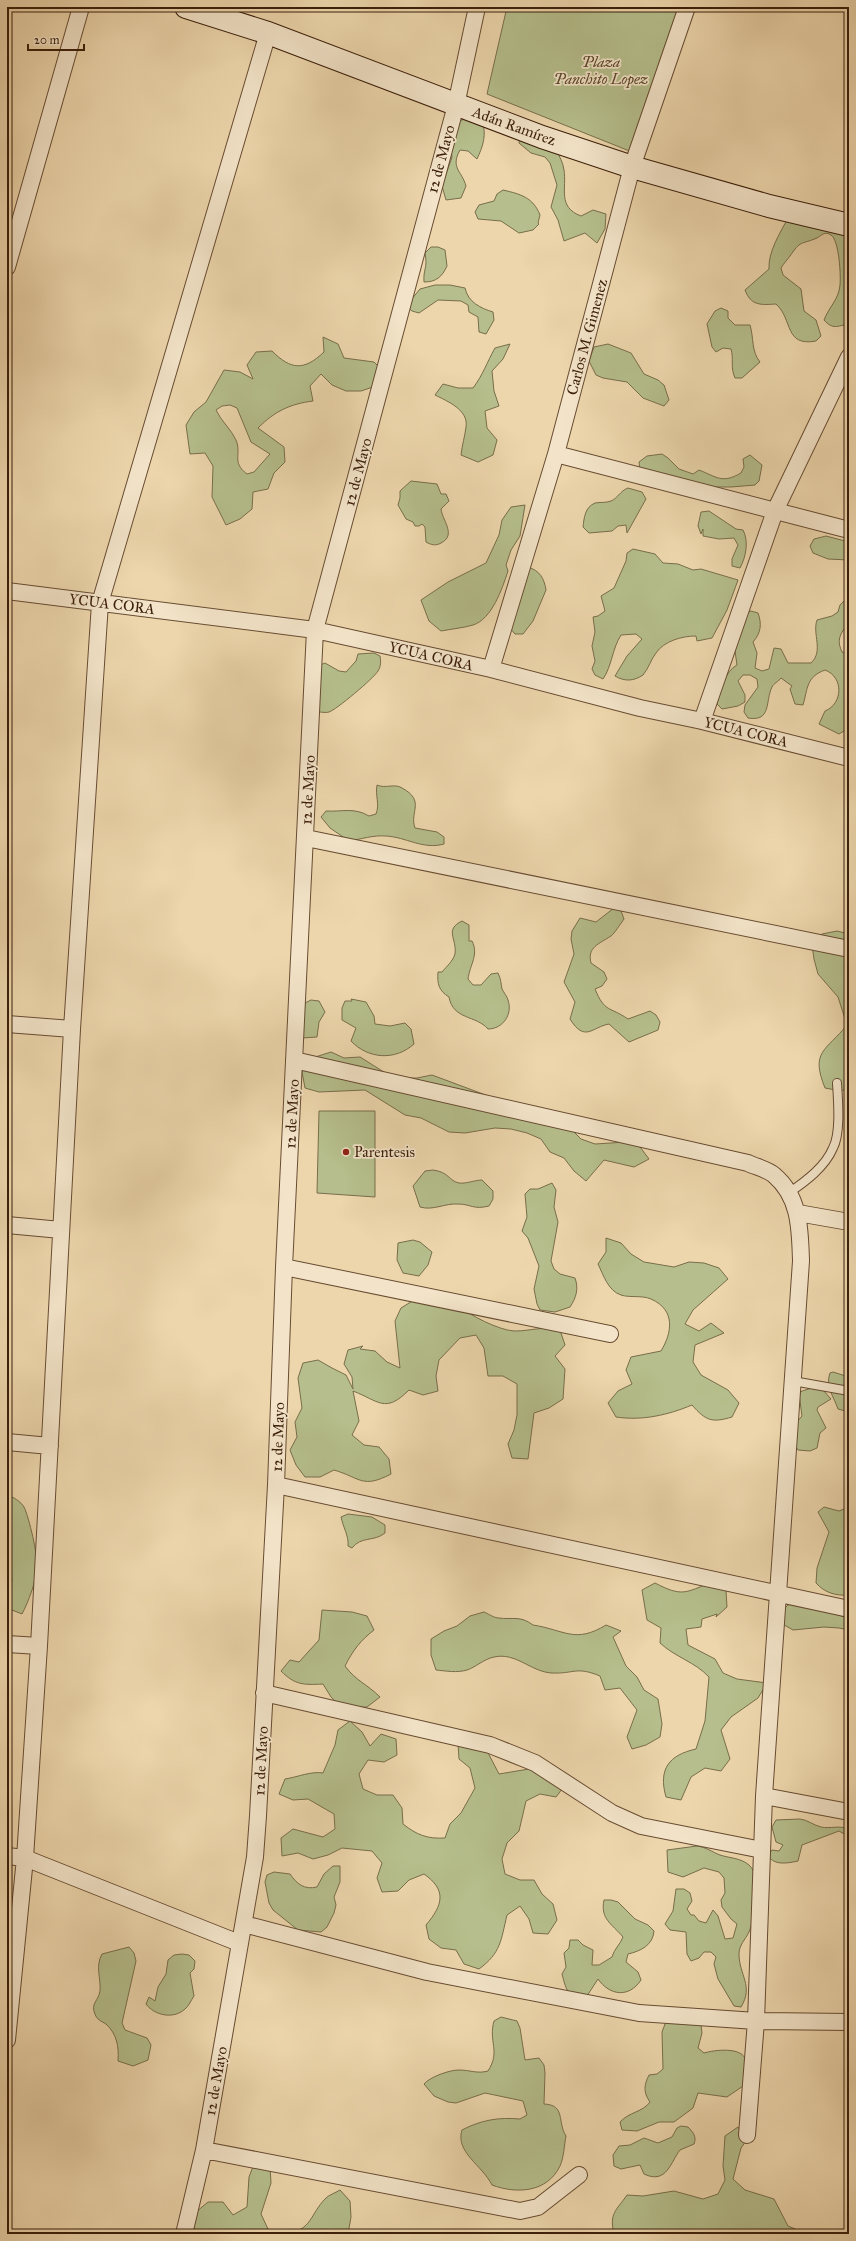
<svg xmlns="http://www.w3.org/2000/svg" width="856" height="2241" font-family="'IM FELL Great Primer',serif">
<rect width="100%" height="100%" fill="#edd6ac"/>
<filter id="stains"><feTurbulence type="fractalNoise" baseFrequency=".005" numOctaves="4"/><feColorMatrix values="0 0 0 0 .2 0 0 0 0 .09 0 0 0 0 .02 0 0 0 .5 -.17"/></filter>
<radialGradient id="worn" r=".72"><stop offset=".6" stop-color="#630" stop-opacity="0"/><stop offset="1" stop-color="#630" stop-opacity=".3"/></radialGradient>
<path fill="#b5be8c" stroke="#786e4b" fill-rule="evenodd" d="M507,7H687L642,156L487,94Z
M467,118L482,120C487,135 483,146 477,159L468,151L460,150C450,168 462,171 466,186L461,198L446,200L442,186L452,157L451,150L452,124Z
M520,135L556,149C559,156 563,162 564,170C567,188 557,207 581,216L593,210L606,214L605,229L597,243L585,233L564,241L558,220L551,207L557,185L550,163L545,157L531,153L519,143Z
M503,190C520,194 533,197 540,215L538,223L539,224L533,230L519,233L501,221L478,219L475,212L479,205L494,201L497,194Z
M788,218L849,228V324C837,326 833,330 824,320C829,307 839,299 840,285C841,275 839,240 831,235C825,231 822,235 817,238C800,245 801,240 790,256C787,260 784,263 781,268L783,275L801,289L804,311L816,320L821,336L816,341C784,347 793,319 776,304C761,305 751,306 745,290L769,269C768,252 780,233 788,218Z
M431,247H438L445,250L447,266C442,277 436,282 424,282C423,269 428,268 425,253Z
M435,285H450L465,288C468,302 480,308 493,312L494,320L486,334L479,332L478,317L469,312L468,305L461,301L438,300L419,313L412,311L406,306L420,289Z
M721,308L728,311V318L735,325H750C754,338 751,351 760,362L742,378H735C730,367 734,359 731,349L723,348L716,352L712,347L707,324L715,311Z
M323,337L338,344L344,358L374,362L385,373L376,386L361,391H346L332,385L321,374L310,386L313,401C290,404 275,411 258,428L284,447L285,462L274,473L268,489L253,492L252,509L240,519L226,525L212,497L213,466L205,453L190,454L186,425L194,412L206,402L224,370L240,372L253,379L247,365L256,352L272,351C291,370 304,371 324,352ZM230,405L237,408L251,442L270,454L254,472L247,474C231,462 242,454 236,440C231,429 221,421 216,410L222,406Z
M510,344L503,359L492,371L494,391L499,406L485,411L487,428L497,440L493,455L478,462L461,455C462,445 465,436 466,427C469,410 447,401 435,395L443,384L458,388H473C483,375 487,362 495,348Z
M608,344L631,353L644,374L658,380L664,385L669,400L664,406L643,398L627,382L603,378L596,375L589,361L594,347Z
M662,454L668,458L679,469L693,474L699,470C717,477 722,484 741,473L744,467L743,459L750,455L762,465L759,481L755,485L731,487H709L640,470L639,462L647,456Z
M411,481L437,484L441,494H446L449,501L441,509C442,520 457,535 441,543C436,546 431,545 426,542L425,527L422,524L419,526H415L413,522L406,519L398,505L400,498V491Z
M628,488L642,492L646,499L627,533L626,525L618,526L612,531L589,533L583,527C584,518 585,507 595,503C600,502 606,503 611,501C618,498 620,491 628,488Z
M525,505L520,536L511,550L506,565L508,571C502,589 492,619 473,625C463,628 451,629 441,631L429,621L421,600L448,582L486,563L499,535L502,520L511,507Z
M709,511L736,529L743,530C749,541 746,557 740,568L732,566V559L738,545L734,538L719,539L703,536V529L701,534L698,526L701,512Z
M826,536L849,542V560L828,559L813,553L810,546L814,539Z
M633,549L655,554L663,563L678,564L693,570L701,569L738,580L727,610L712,638L697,641L696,636C682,636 664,641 656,653C651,659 649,668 643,675C634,681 625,682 615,676L627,656L642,639L636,634L621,635C612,649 612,666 603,679L595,675L592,669L595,661L592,646L595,632L593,617L598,616L605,611L601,596L614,588L626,561L627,553Z
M528,567C540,571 544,578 546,590L533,621L523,634H515L510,628Z
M845,600H849V628L844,629C838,638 838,643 842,652L849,654V728L839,734L819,724L825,711C843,704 844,677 825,670C806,677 808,688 803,705L795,704L790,689L792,686L781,678C779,681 773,684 772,687C765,701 772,722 748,718L744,712L745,705L758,687L757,679L750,675H743L738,681L745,695V702L738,706L722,709L717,704C720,691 725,671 737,665L735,651L744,614L751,611L758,613C762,624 761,633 753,642L757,653L755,668L762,671L769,669L774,648L781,649L788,663H811C824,651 812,634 817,620L832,616L838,612L840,605Z
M374,653L380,656C381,662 381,666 378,671C374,678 336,710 329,712C326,713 322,712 319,712L315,705L318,666L325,663L339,671L346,672L356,661L358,654Z
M377,785C385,789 395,783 402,788C426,801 409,812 415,828L437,832L444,837V844C423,850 406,837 386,836C373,835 362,839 349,841L330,828L321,817L326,811C342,812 354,807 369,816L376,814C380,804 375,796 377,785Z
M614,908L621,911L624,919C621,923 614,934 611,936C599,944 587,947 591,963L604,972L607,979L602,986L595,989C605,1013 609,1006 628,1019L650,1011L656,1015L660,1022L658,1030L629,1042L609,1024C592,1027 585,1043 570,1019L575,1002L564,982L574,954L571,939L572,931L580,918L596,922Z
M462,921L469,925V941H472C479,955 470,964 468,979L473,985H481L491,974L498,973C501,979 501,984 502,989C504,993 507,996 508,1000C513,1014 503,1029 488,1029C476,1015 453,1020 449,997C439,991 437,984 438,972H442C447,966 453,961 455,954C457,938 444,930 462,921Z
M837,931L849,934V1088L841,1091L825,1088C810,1051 826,1051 847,1025L838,997L818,974L814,959L812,945L822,934Z
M351,999L366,1002L374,1016L375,1024L390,1026L405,1023L411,1029L414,1044C395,1061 368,1059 351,1041L356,1028L342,1020V1008L345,1001H352Z
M311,1000L319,1001L325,1012L319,1022L317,1037L302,1038L305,1003Z
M331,1052L344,1058L360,1057L387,1074L401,1078H417L432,1075L483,1094L570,1128L581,1139L595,1144L626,1142L640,1147L649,1159L634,1167L604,1160L586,1181L574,1171L564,1158L550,1152L541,1139L527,1133L511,1129L495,1128L465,1133L449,1132L421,1118L405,1115L365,1090L319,1092L305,1088L302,1072L309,1059Z
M319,1111H375V1197L317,1193Z
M433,1170C449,1172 449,1181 459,1183C466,1184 475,1180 482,1180L493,1191V1199L489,1206C473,1210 471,1204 458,1204C445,1203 433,1211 420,1207L413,1186L425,1171Z
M552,1183L556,1190L554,1207L558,1222L551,1261L554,1269L560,1274L575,1278C579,1289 576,1298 570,1307L555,1312L540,1310L537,1304L534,1289L539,1266L528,1238L522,1231L527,1217L525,1194L530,1189H538Z
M606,1238L621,1243L631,1254L644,1262L674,1267L689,1262L704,1263L719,1268L728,1279L693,1310L685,1324L699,1331L711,1323L724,1333L695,1345L693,1362L701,1375L728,1390L739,1403L732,1417C712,1423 706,1421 692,1405C668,1415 642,1421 616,1417L608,1403L618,1391L632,1384L626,1370L631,1357L661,1351C672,1333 676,1310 651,1299C642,1295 630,1298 621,1295C608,1291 603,1274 598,1264L606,1252Z
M413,1240L420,1242L432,1252L428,1265L419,1276L403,1273L397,1260L398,1243Z
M414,1300C429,1306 441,1308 458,1306C470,1315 498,1330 514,1331C532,1331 540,1326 560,1330L565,1345L555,1356L565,1369L563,1399L549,1408L534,1413L528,1459L512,1458L508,1444L514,1430L517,1415V1384L503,1376H488L484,1348L476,1335L460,1338L439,1360L436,1376L438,1391L423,1395L409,1390C385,1414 379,1401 353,1391L359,1421L352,1435L364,1445L379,1447L389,1459L391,1474C362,1489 361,1478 334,1470L320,1477H305L296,1465L290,1450L297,1437L295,1422L302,1408L298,1378L303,1363L318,1360L332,1368L346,1375L353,1389L352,1377L344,1364L348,1350L363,1346L360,1349L375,1351L387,1362L400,1368L395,1321L401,1308Z
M833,1372L849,1377V1412L838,1409C834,1397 825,1386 830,1373Z
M812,1388L823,1390L831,1399L818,1407L817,1410L826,1428L820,1433L817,1448L810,1451L798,1450L796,1447L797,1422L802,1416L799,1394L802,1391Z
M7,1496C13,1496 21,1502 24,1507C29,1517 38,1556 37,1567C37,1579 28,1603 22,1614L7,1608L12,1579L7,1567Z
M824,1507L839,1511L849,1507V1595C836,1596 825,1593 816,1583L817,1568L829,1532L818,1512Z
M348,1514L372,1517L385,1525V1533C374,1542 361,1536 352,1548L348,1546C349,1536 343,1527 341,1517Z
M712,1582L726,1591L727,1607L716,1617L717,1614L702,1619L701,1627L686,1629L688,1645L715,1659L723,1673L737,1679L767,1683L758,1698L731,1717L721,1730L730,1759L721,1771L705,1768L691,1777L681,1800L666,1797C658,1769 669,1755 696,1749L705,1721L709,1677C695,1662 675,1657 660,1643L661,1628L647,1620L642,1590L655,1583C682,1597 685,1593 712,1582Z
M795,1598L849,1619V1630L839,1628L824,1627L793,1630L779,1622L784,1609Z
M322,1610L352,1612L367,1616L374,1630C361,1640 353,1650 345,1666C356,1681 367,1684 380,1697L367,1707L342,1708L331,1697L323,1684C303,1685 295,1685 281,1671L290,1660L299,1662L319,1640Z
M484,1612C489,1614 494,1618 499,1618C512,1620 520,1615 533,1625C565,1630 575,1644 606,1625L621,1631L613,1637L626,1666L637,1677L644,1690L658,1699L662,1724L660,1737L646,1745L632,1749L627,1737L637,1710L620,1688L605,1690L600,1676C576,1666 574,1674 552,1673C531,1672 516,1652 494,1657C484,1659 476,1667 467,1670C457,1673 446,1671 436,1670L431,1655V1639L444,1631L457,1626L470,1616Z
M350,1721L362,1732L370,1746L381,1734L396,1739L397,1755L384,1762L368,1760L359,1774L363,1789L377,1795H393L402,1808L403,1824C417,1835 427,1839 445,1838L450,1824L461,1813L475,1788L470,1768L459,1759L458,1744L485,1747L499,1774L529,1769L565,1785L556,1797L540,1794L526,1801L519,1831L507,1843L502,1859L505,1874L520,1880H534L542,1894L553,1904L557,1920L548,1934L533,1933L529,1919L520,1906L507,1915C501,1940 501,1953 479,1969L464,1964L456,1950L441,1948L429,1939L426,1925C443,1905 447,1890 424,1874L409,1880L398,1891L382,1892L377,1878L382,1863L372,1851L342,1848L328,1855L313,1859L298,1853L282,1856L281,1838L293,1829L323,1837L335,1829L334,1814L308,1799L293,1800L279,1794L285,1779C298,1777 311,1771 323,1773L335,1745L338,1730Z
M800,1819C808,1820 813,1825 821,1827C830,1829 839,1825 849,1829V1841L846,1835L839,1831L802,1845L798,1861C788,1863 775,1866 768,1856L772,1850L779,1851L783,1845L776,1842L772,1827L776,1820Z
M697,1846C706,1847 712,1852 720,1855C729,1858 741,1858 749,1865C763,1877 755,1917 749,1932C745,1940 739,1945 739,1954C739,1975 754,1986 741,2007L734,2006L718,1979L714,1964L716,1957L711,1952H704L699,1958L691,1961L687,1954L686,1932L670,1930L665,1924L673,1911L676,1889H684L690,1893L692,1901L687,1909L691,1915H694L699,1921L706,1923L713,1910L718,1916L725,1939L733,1938L737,1924L731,1919L722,1907L721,1900L725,1893L724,1878L719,1872L704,1868L683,1877L668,1872L667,1850Z
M333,1866H340V1882L334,1897L336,1905L334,1913L327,1927L321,1932L298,1930L273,1910L269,1903L265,1882L267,1875L274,1872L290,1874C297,1884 304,1890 317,1887L324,1874Z
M604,1900H611L618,1902L635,1919L648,1925L654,1931C653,1945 641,1951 628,1954L626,1962L638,1972L641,1980C629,1998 610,1996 598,1979L585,1999C567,1994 567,1993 562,1974L566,1967L564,1953L569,1948L570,1940H578L583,1945L593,1950L592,1965H599L612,1957C614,1949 620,1945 623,1937C612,1924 600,1919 604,1900Z
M129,1947L134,1953L136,1961L122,2023L125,2030L147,2038L151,2045L148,2060L133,2066L118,2061C119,2047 117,2034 106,2024C101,2021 97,2020 95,2014C90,2004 99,2000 100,1991C101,1977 95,1967 102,1954Z
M182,1954L189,1955L195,1961L194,1969L190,1973L194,1996C191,2000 189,2006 185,2009C173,2020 154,2015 146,2004L149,1997L155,2001L158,1987L166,1974L168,1960L174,1955Z
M501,2017L517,2021L520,2028L525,2060L539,2058L544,2065L545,2073L544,2104C566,2105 557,2122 566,2136C564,2146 564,2157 560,2166C547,2193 516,2194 492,2185C482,2165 455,2152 462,2130C481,2120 499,2117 520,2119L527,2115L523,2101L485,2093L456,2103L448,2102L434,2096L424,2084C430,2077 449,2070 459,2070C470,2070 477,2074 488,2071C501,2051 488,2042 494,2021Z
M672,2021L701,2025L702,2033L698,2048L704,2053C714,2050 743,2046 746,2061C747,2068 746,2077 746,2084L727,2097L698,2093L693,2108L674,2122H659L637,2131L622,2130L620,2122C629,2112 643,2112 650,2102C643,2092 644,2085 649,2075L657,2074L663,2069L662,2032L665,2024Z
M681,2126L688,2127C693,2132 697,2137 694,2144L680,2150C671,2161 667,2185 644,2174L640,2165L621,2169L614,2166L613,2155L619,2146L630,2145L644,2138L658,2143L672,2137L677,2128Z
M738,2127L746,2141L741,2148L733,2179L745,2190L774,2199L788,2226L807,2234H614C609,2213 616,2211 627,2195L643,2196L674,2191L703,2199L718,2194L725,2180L723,2166L725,2136Z
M254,2164L270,2167L271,2183L261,2214L268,2229L283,2234H201L193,2227L196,2212L208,2202H223L233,2215L247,2207L249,2177Z
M340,2190L350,2201L351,2217L348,2234H285C313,2230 309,2215 326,2198C329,2195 335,2193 340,2190Z"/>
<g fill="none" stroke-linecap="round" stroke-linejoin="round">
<g stroke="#684c32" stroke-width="10">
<path id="lane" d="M790,1192C806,1181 825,1167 833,1148C841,1133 838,1100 837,1083
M793,1381L849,1391"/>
</g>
<g stroke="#684c32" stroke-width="18">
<path id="street" d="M7,267L81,7
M556,454L849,530
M7,591L315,630L491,669L640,708L702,721L849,758
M491,669L556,454L632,167L687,7
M702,721L775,511L849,357
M306,838L849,949
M7,1024L72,1029
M294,1060L748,1163C756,1167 767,1169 774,1175C800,1197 800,1229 801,1261L764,1796L756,2021L747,2135
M798,1213L849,1222
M7,1225L61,1230
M284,1267L610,1334
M7,1442L50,1446
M276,1485L849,1609
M7,1644L39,1646
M264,1693L490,1745L535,1763L612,1813L641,1826L762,1850
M764,1796L849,1812
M7,1856L25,1858L239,1943
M244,1924L427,1972L639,2013L756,2021L849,2022
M7,2040L25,1858L39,1646L72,1029L100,603L268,33
M204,2150L520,2211L538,2207L579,2175
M184,2234L204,2150L255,1857L258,1816L276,1485L284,1267L315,630L456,105L477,7"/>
</g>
<g stroke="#3b1e0a" stroke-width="24">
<path id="secondary" d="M186,7L268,33L542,137L632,167L769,206L849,225"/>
</g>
<use href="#lane" stroke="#f3e4c9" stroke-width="8"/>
<use href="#street" stroke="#f3e4c9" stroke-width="16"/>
<use href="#secondary" stroke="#f3e4c9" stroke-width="22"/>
</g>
<circle fill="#8f2418" stroke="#f3e4c9" stroke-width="1.5" cx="346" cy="1152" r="4"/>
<g text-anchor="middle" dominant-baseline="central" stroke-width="3.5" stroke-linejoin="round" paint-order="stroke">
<g font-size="15" font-style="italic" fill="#5a462a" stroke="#f3e4c9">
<text x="601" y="62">Plaza<tspan x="601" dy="17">Panchito Lopez</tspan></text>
</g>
<g font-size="15" fill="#3b1e0a" stroke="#f3e4c9">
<text transform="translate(514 126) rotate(20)">Adán Ramírez</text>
<text transform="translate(441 159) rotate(-75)">12 de Mayo</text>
<text transform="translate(587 337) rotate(-75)">Carlos M. Gimenez</text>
<text transform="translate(358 472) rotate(-75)">12 de Mayo</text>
<text transform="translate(112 604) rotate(7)">YCUA CORA</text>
<text transform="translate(431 656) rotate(13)">YCUA CORA</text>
<text transform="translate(746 732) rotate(14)">YCUA CORA</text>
<text transform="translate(308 790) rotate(-87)">12 de Mayo</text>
<text transform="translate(292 1114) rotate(-87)">12 de Mayo</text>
<text transform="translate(278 1437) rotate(-88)">12 de Mayo</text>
<text transform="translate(261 1761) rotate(-87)">12 de Mayo</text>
<text transform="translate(216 2081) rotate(-80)">12 de Mayo</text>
</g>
<g font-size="15" fill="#3b1e0a" stroke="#f3e4c9" text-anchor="start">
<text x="354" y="1152">Parentesis</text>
</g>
</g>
<rect width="856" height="2241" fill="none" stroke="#edd6ac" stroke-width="24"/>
<rect x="8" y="8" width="840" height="2225" fill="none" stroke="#3b1e0a" stroke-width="2"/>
<rect x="12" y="12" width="832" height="2217" fill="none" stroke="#3b1e0a"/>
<path d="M28 44v6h56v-6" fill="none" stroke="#3b1e0a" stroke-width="2"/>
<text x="34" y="44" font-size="12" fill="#3b1e0a" stroke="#f3e4c9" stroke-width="3" paint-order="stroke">20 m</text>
<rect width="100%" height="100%" filter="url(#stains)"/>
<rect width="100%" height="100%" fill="url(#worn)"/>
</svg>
